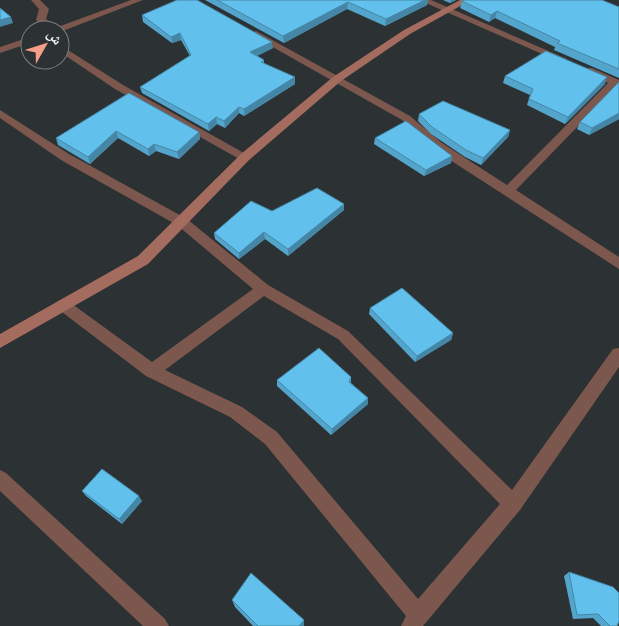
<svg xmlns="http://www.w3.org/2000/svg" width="619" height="626" font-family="'PT Serif','Noto Naskh Arabic',serif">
<rect width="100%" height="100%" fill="#2c3133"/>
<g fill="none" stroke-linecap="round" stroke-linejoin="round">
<path fill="#7b574e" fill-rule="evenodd" d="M31,0H40L49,9L46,19L55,28L131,0H143L60,32V30H46L36,20L39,9Z
M419,0H431L567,59L562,62L558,61Z
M256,31L410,116L442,143L507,185L608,83L584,72L583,70L584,68H592L619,80V87H616L516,190L619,257V269L450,160L402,120L253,36V32Z
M30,37V43L0,53V47Z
M60,45L123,85L251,157L249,160H241L115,89L60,52Z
M0,110L69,154L187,219L268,285L348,331L512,490L613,349L619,348V367L520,510L423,626H401L406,616L265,444L230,417L146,376L58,309L56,305L58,301L63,299L68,301L152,362L253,289L177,225L61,160L0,118ZM264,296L338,339L500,504L418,599L277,432L242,407L165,370Z
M0,470L6,473L165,619L169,626H143L0,491Z"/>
<path fill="#a46c5f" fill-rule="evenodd" d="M460,0H471L410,34L341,81L249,160L148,264L0,348V334L138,256L241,154L333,77L404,30Z"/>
</g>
<path fill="#54a5cc" d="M205,0H428L427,5L385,26L347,9L284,43Z
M443,0H456L450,3Z
M462,1L619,7V78L554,50L555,47L495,18L489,22L460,8Z
M142,15L273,48L257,56L264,60V63L295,84L244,116L239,113L225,128L217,124L209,131L142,93L140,87L190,56L181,40L172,43L143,22Z
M505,76L605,84L565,124L527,105L530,95L503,83Z
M619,82V119L589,135L577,129L580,122Z
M129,93L199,132L200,139L179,159L156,151L149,156L118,138L90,164L58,145L56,138Z
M419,114L510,130L508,137L481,165L465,157L431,134L418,121Z
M375,138L452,156L451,163L424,176L374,144Z
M344,204V210L288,256L265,239L239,259L215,239L214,233L272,211Z
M370,308L453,333L451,340L415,362L369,314Z
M351,377V383L368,398V404L331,435L277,386V380Z
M82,491L142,501L122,524L86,496Z
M569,572L617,626H601L593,618L573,619L564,576Z
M232,600L304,620V626H253L235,607Z"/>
<path fill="#4586a6" d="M425,0H428L427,5L385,26L386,19Z
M451,0H456L450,3Z
M348,2L347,9L284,43L283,36Z
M497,11L495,18L489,22L491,15Z
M11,17L13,23L0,27V20Z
M180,33L181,40L172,43L171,37Z
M272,42L273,48L250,59V52Z
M295,77V84L244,116V109Z
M607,77L605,84L565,124L568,117Z
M239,107V113L225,128L224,121Z
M619,113V119L589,135L592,128Z
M216,117L217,124L209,131L208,124Z
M510,130L508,137L481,165L483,158Z
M116,131L118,138L90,164L88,157Z
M199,132L200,139L179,159L177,152Z
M154,144L156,151L149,156L148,149Z
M452,156L451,163L424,176L426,170Z
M344,204V210L288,256V249Z
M264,232L265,239L239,259V253Z
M453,333L451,340L415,362L417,356Z
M368,398V404L331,435L332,429Z
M139,496L142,501L122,524L119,519Z
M304,620V626H299Z"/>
<path fill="#62c0ed" stroke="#4586a6" d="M177,0H197L272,42L250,52L264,60L261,62L295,77L244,109L239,107L224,121L216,117L208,124L140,87L191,55L180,33L171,37L142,15Z
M217,0H425L386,19L348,2L283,36Z
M464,0H602L619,7V69L557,43L560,41L497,11L491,15L462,1Z
M0,8L11,17L0,20Z
M546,51L607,77L568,117L529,99L533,89L505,76Z
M619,82V113L592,128L580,122Z
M129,93L199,132L177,152L154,144L148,149L116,131L88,157L56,138Z
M443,101L510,130L483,158L466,150L432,127L419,114Z
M406,121L452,156L426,170L375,138Z
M317,188L344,204L288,249L264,232L239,253L214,233L251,201L272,211Z
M402,288L453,333L417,356L370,308Z
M319,348L351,377L349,382L368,398L332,429L277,380Z
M102,469L139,496L119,519L82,491Z
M569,572L613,587L619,593V621L617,626H610L598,614L577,615Z
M251,573L304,620L299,626H258L232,600Z"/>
<g transform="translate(45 45) rotate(51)"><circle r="24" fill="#2c3133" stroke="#7a7f81"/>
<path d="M0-4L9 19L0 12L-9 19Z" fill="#f49e89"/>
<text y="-8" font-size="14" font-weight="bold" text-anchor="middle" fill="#f0f3f5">ش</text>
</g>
</svg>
